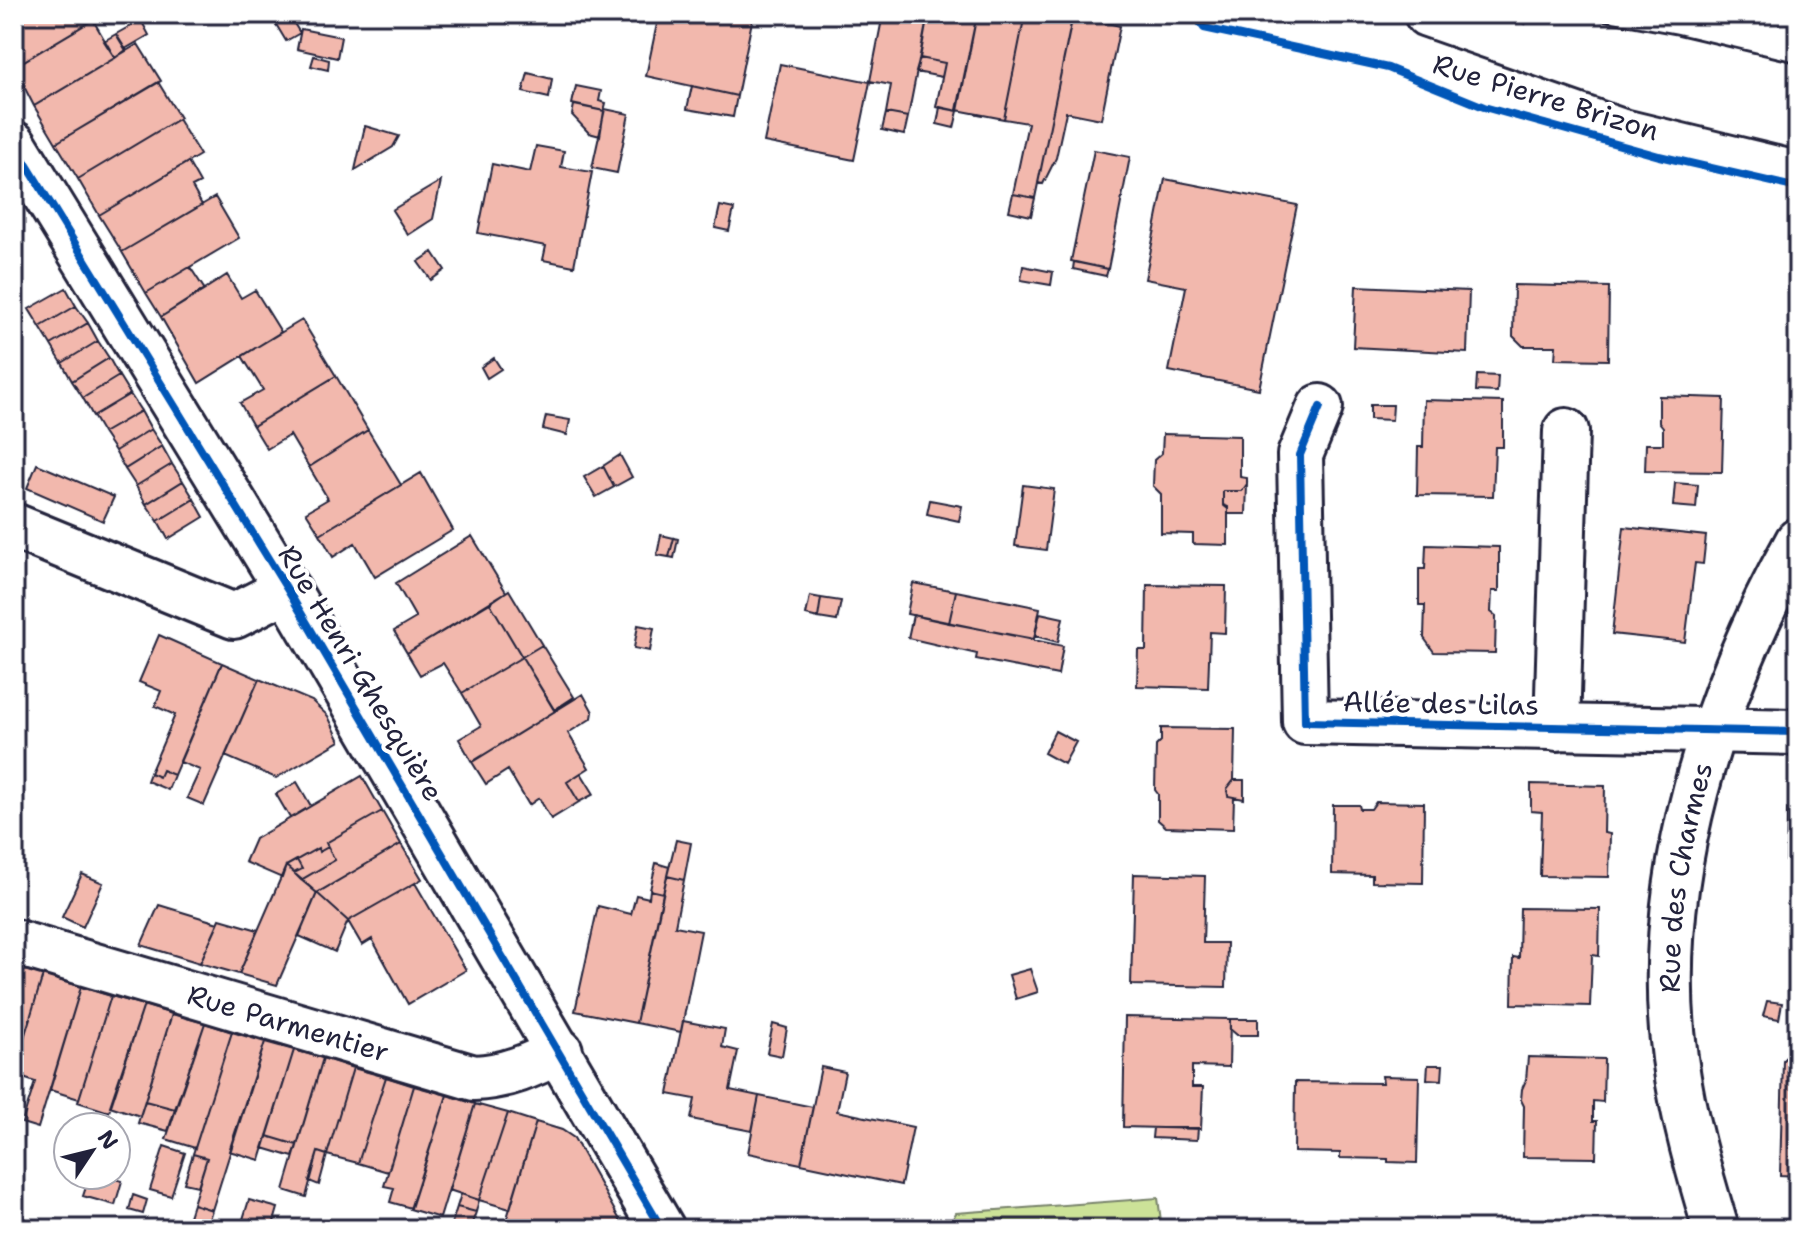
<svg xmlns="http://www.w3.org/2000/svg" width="1812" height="1243" font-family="'Shantell Sans',sans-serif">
<rect width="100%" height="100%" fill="#fff"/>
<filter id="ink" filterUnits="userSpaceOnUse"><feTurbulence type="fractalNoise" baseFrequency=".0125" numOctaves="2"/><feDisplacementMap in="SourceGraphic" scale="16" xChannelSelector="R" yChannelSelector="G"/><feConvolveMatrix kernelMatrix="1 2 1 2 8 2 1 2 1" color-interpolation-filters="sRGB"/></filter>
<g filter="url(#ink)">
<path fill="#cce298" stroke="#77826a" stroke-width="2" d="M1158,1198L1162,1229H947L956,1213Z"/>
<path fill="#f2b8ad" stroke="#22223b" stroke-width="2" d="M14,14H89L93,20L14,67Z
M285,14H288L300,33L286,41L274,21Z
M659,14L753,16L737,96L646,76Z
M883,14H928L908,117L886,113L891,85L870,81Z
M928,14H977L958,111L936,107L945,63L920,58Z
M977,14H1025L1004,119L957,110Z
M1025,14H1073L1035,198L1013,194L1028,123L1004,119Z
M1073,15L1120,26L1101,119L1066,112L1056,158L1043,184L1038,183Z
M93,20L115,58L34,106L14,67Z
M141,20L149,35L125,49L116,34Z
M301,29L341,37L337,58L297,49Z
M116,34L126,50L115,58L104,41Z
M138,44L161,81L56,143L34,106Z
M314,56L329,60L328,70L311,66Z
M920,58L945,63L942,77L916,72Z
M780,64L870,82L854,160L764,142Z
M528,73L552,79L549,98L523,92Z
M158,82L180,118L78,179L56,143Z
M576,86L601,91L599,101L606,103L604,111L572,104Z
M692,86L737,96L733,117L687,109Z
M574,105L604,111L600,136L589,133L572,115Z
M940,107L958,111L954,128L937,124Z
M605,109L629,114L617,173L592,168Z
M886,113L908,117L904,135L882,130Z
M178,119L200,155L99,215L78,179Z
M365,126L399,136L393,147L355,170Z
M536,146L564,151L561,167L592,172L574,266L543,260L546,246L478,233L492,164L530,172Z
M1094,150L1130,157L1108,269L1071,261Z
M188,162L200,183L192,187L202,205L122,252L99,215Z
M1165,179L1297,205L1259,389L1169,371L1186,287L1145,279Z
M441,181L433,219L408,235L392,210Z
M1013,194L1035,198L1031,216L1009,211Z
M215,197L239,238L146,293L122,252Z
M720,206L734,209L729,231L715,228Z
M433,252L445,270L431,280L418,262Z
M1074,262L1108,269L1106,276L1073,269Z
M1023,266L1053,272L1051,285L1021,280Z
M190,267L205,290L161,317L146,293Z
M227,275L241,298L255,290L281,332L199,383L161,317Z
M1514,285L1609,287L1608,360L1555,359L1556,346H1523L1513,336Z
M1356,286L1469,291L1467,353L1353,347Z
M66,288L76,306L40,327L29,309Z
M76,306L88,323L51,345L40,327Z
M302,320L336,376L253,426L240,403L263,390L242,356Z
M88,323L98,341L62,363L51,345Z
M98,341L109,358L72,381L62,363Z
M109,358L119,376L83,398L72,381Z
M494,358L501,369L487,378L481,367Z
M1477,375L1498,376L1497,392L1476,391Z
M119,376L130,394L93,416L83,398Z
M336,376L368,430L309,467L290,435L267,449L253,426Z
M130,394L141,411L103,433L93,416Z
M1659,396L1724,398L1722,472L1645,471L1646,444H1663V427L1659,422Z
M1424,400L1503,402V447H1495L1493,496L1417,495L1418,447H1423Z
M1370,405H1393L1392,420L1370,419Z
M141,411L151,429L115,451L103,433Z
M546,416L570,420L567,435L543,429Z
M151,429L162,446L125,469L115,451Z
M368,430L401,485L320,534L306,512L328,499L309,467Z
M1163,434L1240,436V477L1247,478V484L1242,491H1223V505L1228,509V545L1193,544V534L1161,533V494L1153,486L1154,460L1162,453Z
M162,446L172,464L136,486L125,469Z
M620,455L632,477L614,487L603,466Z
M37,464L114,497L103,521L27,488Z
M172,464L183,481L146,504L136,486Z
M603,466L614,487L596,497L584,477Z
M421,473L453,530L375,577L355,543L333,557L320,534Z
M183,481L194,499L158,521L146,504Z
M1675,483L1698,485L1696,508L1673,506Z
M1247,484L1246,514H1228V507L1223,505V491H1242Z
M1023,485L1054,489L1046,550L1015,546Z
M194,499L204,517L168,539L158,521Z
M930,500L962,506L959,521L927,514Z
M1624,527L1706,536L1703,564L1695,563L1685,642L1612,634Z
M661,535L674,538L669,557L657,555Z
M472,536L506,592L407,653L394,631L416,618L396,583Z
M674,538L678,539L674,558L669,557Z
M1426,545L1499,547V591H1492L1491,612L1496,616L1495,653L1434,652L1424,638L1425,605H1419V569H1425Z
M913,583L956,591L949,623L907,614Z
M1147,585L1226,586L1225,633L1210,632L1208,688L1137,686L1138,650H1146Z
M509,590L542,645L522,657L490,603Z
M956,591L1040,608L1034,639L949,623Z
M810,596L821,598L818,618L806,615Z
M821,598L841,601L837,621L818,618Z
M490,603L522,657L462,693L443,663L420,675L407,653Z
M1040,613L1063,618L1058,642L1035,636Z
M913,615L1063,646L1058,675L976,659L977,654L908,638Z
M638,625L654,628L650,651L634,648Z
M159,635L222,663L174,775L162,770L159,777L150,773L175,715L155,706L161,691L139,682Z
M542,645L574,697L554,710L522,657Z
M522,657L555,711L472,762L459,739L481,726L462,693Z
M222,663L259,679L204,805L187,798L200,770L180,762Z
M259,679L312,701L328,716L340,741L276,778L225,756Z
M583,694L593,712L592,718L568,733L589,768L567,782L579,802L551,819L539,798L529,805L508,770L486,784L472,762Z
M1161,728L1235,729L1234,780L1227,789L1228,796L1234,797L1233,829L1166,827L1158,820V794L1155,790L1156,746L1161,741Z
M1055,731L1076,742L1064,764L1044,753Z
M162,770L174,775L168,790L147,781L150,773L159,777Z
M581,773L594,794L579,802L567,782Z
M362,776L382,811L326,843L328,847L319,852L318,848L286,866L282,878L245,862L255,839Z
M1234,780H1244V799L1228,796L1227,789Z
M297,782L311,806L290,818L276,794Z
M1531,784L1605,786L1604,833L1610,834L1609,877L1540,876L1542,812L1531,811Z
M1376,802L1424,803L1423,883L1372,882V875L1332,874L1333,805H1359L1360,809H1371Z
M1787,809H1798V887H1786Z
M382,811L401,844L317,893L301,880L335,860L326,843Z
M676,840L691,843L684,880L667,876Z
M401,844L422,879L348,921L317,893Z
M328,847L335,860L301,880L294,873L302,869L297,860L318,848L319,852Z
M297,860L302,869L294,873L286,866Z
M656,863L669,867L663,893L650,890Z
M286,866L317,893L277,985L239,974Z
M82,874L103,883L83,927L62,917Z
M1134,874L1205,876L1203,943H1227L1226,987L1131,985Z
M667,876L684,880L675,926L701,931L681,1032L636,1023Z
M415,883L466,970L408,1004L372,939L362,945L348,921Z
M650,890L663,893L636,1023L575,1011L598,906L631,914L636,895L649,898Z
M317,893L348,921L335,952L299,936Z
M159,905L218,923L200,963L141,945Z
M1520,908L1600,909L1599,956L1592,955L1590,1006L1512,1004L1513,957L1519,958Z
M220,919L258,930L239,974L200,963Z
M14,967L43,975L14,1071Z
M1030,969L1038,992L1016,999L1009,975Z
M43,975L81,987L38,1128L22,1123L35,1082L14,1075V1071Z
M81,987L111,996L79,1099L50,1090Z
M111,996L144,1005L109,1112L78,1102Z
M1767,1001L1782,1003L1779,1019L1763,1016Z
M144,1005L172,1014L140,1116L110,1106Z
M172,1014L205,1023L175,1109L145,1101Z
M1125,1017L1230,1019L1229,1067L1192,1066V1087H1203L1201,1129L1123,1127Z
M1230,1019H1258V1035H1237L1230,1029Z
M683,1021L725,1029L722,1047L738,1051L730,1090L759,1096L752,1131L691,1119L695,1099L668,1094Z
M205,1023L232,1032L195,1148L166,1139Z
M773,1024L787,1028L782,1056L767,1053Z
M232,1032L265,1042L212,1210L193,1204L207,1158L193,1154Z
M265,1042L294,1050L260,1160L229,1151Z
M294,1050L323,1058L297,1145L267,1136Z
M1791,1052H1798V1176L1780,1175L1783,1060Z
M1528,1057L1604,1059L1603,1102L1593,1101V1121H1597L1596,1158L1523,1157L1524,1106L1521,1100L1522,1089L1526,1080Z
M323,1058L353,1068L327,1155L318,1152L306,1197L284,1190Z
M1428,1065H1443L1442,1080L1427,1079Z
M821,1067L845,1072L837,1111L913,1127L901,1185L801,1164Z
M353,1068L386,1077L358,1163L327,1155Z
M1382,1076L1419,1077L1417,1163L1388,1162V1159L1340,1158V1153L1294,1152L1295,1082L1383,1083Z
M386,1077L414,1086L388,1172L358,1163Z
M414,1086L447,1095L411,1208L390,1202L394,1188L384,1186Z
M447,1095L475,1104L440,1218L410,1209Z
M759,1096L813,1107L801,1164L748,1153Z
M145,1101L175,1109L168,1131L138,1123Z
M475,1104L508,1113L479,1200L449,1190Z
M508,1113L536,1122L510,1209L479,1200Z
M536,1122L562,1130L574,1138L625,1229H560L556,1223L546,1229H530L525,1222L507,1218Z
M1153,1128H1198L1197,1140L1152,1138Z
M267,1136L297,1145L293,1157L263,1148Z
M164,1146L185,1153L171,1196L150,1190Z
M318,1152L327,1155L319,1185L309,1181Z
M193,1154L207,1158L198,1186L184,1183Z
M90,1175H101L122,1181L115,1205L83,1196Z
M461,1194L479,1200L476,1212L457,1207Z
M133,1195L147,1200L143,1214L129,1210Z
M249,1200L278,1208L272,1229H240Z
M193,1204L212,1210L206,1229L186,1226Z
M457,1207L476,1212L470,1229H450Z"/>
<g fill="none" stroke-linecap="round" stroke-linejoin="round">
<g stroke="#22223b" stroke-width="50">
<g id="street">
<path d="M1320,407L1300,455L1305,722L1798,732"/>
<path d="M14,526L234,616L287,589"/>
<path d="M1557,728L1566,431"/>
<path id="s1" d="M14,942L474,1078C506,1077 532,1065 560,1051"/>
<path id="s2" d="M1716,1229C1699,1172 1683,1117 1675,1058C1651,881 1713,694 1798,541"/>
</g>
</g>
<g stroke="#22223b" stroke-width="50">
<path id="secondary" d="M1427,14L1633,86L1798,126
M1546,34L1671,57L1798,87
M14,144L287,589L662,1229"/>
</g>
<use href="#street" stroke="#fff" stroke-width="44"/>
<use href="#secondary" stroke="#fff" stroke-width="44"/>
<g stroke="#fff" stroke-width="13">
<path id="cycleway" d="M1194,14L1204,28L1388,68L1484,107L1520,117L1659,156L1798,188
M14,144L287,589L662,1229
M1320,407L1300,455L1305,722L1798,732"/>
</g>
<use href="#cycleway" stroke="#0057b8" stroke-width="8"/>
</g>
</g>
<g text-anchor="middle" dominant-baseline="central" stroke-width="8" stroke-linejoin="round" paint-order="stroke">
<g font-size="28" fill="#22223b" stroke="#fff">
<text transform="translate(1546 97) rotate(17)">Rue Pierre Brizon</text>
<text transform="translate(361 673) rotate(59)">Rue Henri Ghesquière</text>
<text transform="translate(1441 703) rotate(1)">Allée des Lilas</text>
<text stroke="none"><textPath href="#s2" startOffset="358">Rue des Charmes</textPath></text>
<text stroke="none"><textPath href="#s1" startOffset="286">Rue Parmentier</textPath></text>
</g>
</g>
<rect width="1812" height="1243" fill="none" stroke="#fff" stroke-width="48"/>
<rect x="24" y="24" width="1764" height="1195" fill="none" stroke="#22223b" stroke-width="3" filter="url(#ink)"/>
<g transform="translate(92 1151) rotate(55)"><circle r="38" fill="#ffffff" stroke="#a7a7b1" stroke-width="2"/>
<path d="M0-6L14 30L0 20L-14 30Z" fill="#22223b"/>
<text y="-12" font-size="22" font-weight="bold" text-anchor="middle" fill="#22223b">N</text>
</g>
</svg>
